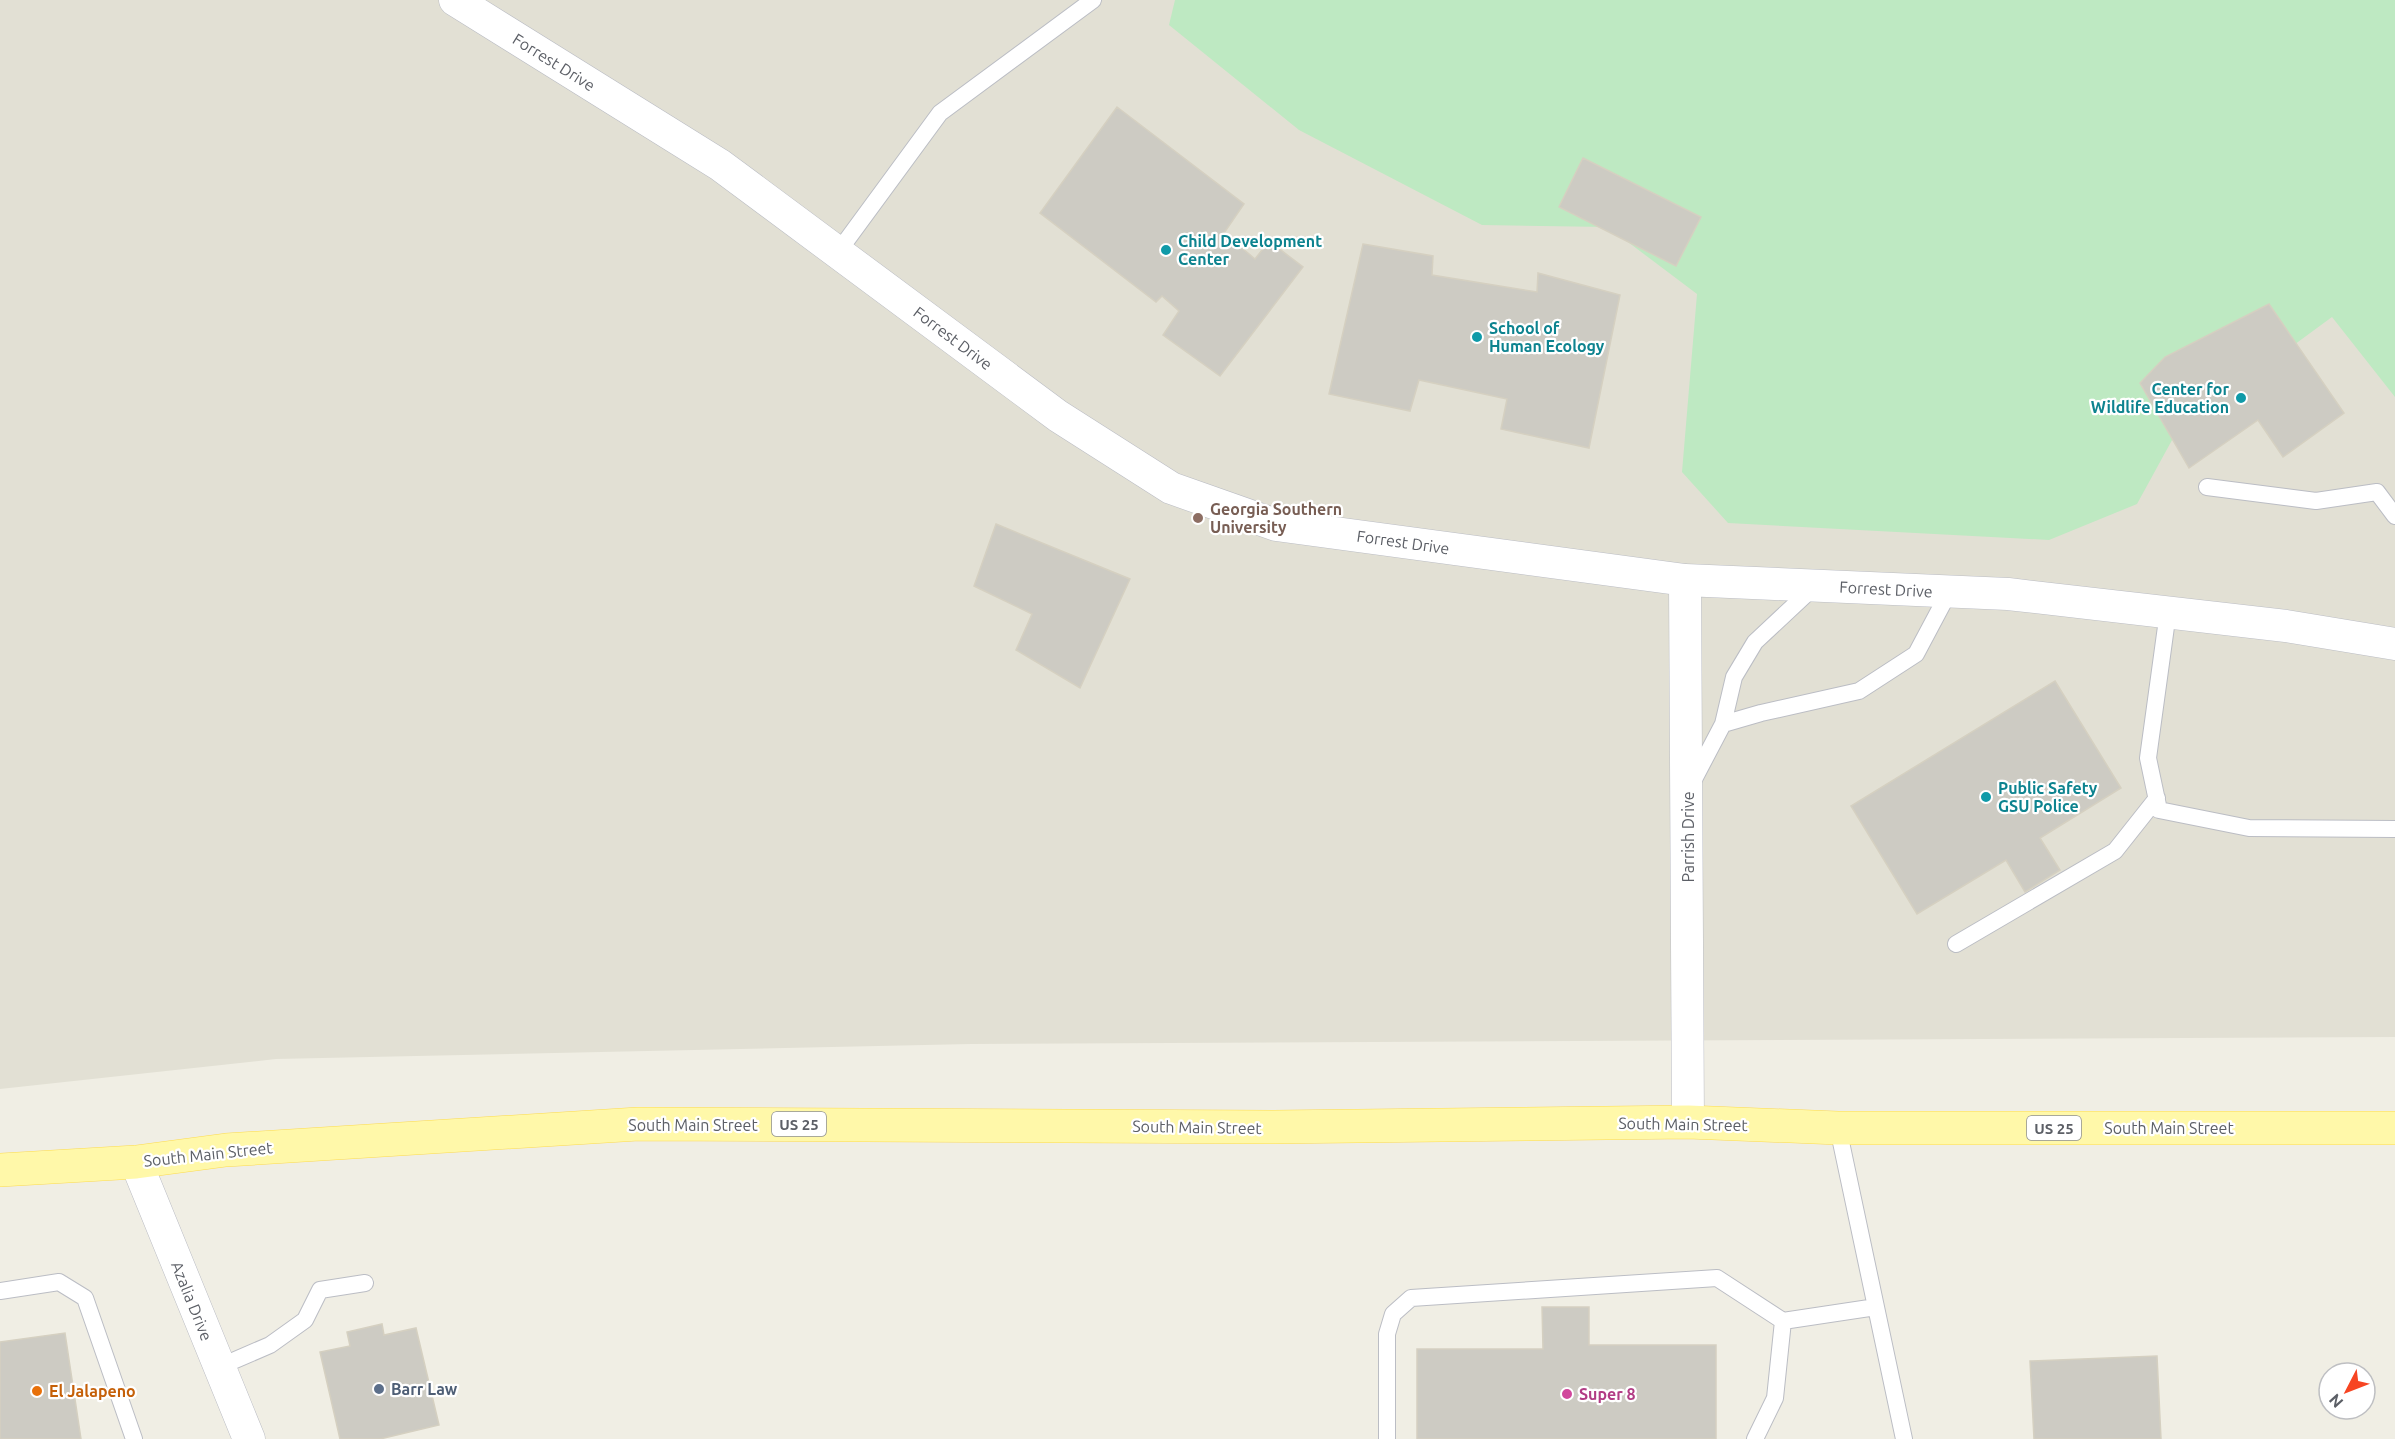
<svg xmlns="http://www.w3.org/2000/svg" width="2395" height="1439" font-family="Ubuntu,sans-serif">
<rect width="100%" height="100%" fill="#f0eee4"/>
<path fill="#e2e0d4" d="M0,0H2395V1037L971,1044L276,1059L0,1089Z"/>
<path fill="#bee9c2" d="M1175,0H2395V397L2332,317L2177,431L2137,504L2049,540L1728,523L1682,472L1697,294L1608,227L1482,225L1299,130L1169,25Z"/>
<path fill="#cdcbc3" stroke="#d5d0c1" stroke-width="1.5" d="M1117,107L1244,204L1224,233L1255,259L1269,241L1303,267L1220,376L1163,335L1179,311L1162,296L1156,302L1040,213Z
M1583,158L1701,217L1676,266L1559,207Z
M1363,244L1433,256L1432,275L1537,292L1538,273L1620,295L1589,448L1501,429L1507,399L1419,380L1410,411L1329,394Z
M2269,304L2344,413L2283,457L2258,420L2189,468L2140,383L2165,357Z
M996,524L1130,579L1080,688L1016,650L1032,614L974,586Z
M2055,681L2121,788L2040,838L2060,870L2025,892L2006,860L1917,914L1851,806Z
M1542,1307H1589V1345H1716V1439H1417V1349H1543Z
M382,1324L384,1335L416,1328L439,1425L380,1439H340L320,1352L350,1346L347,1332Z
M65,1333L81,1439H0V1342Z
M2157,1356L2161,1439H2034L2030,1361Z"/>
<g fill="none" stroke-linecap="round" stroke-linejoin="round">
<g stroke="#bbbdc4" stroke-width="18">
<path id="lane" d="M838,252L940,113L1093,0
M2207,487L2316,501L2377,492L2395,516
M2168,612L2148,758L2159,810L2249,828L2395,829
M1723,724L1734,677L1755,642L1815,586
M1692,783L1723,724L1761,713L1859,691L1916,654L1949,592
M1956,944L2115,851L2157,798
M1838,1128L1904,1439
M0,1291L59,1282L85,1298L134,1439
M219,1367L270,1345L305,1320L320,1290L365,1283
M1387,1439V1334L1393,1314L1411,1298L1717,1278L1783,1321L1876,1307
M1755,1439L1775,1398L1783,1321"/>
</g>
<g stroke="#bbbdc4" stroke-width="33">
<path id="street" d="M455,0L720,165L1058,416L1171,488L1276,525L1685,580L2008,594L2286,626L2395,644
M1685,580L1688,1122
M136,1162L249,1439"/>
</g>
<g stroke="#fddb50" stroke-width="34">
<path id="primary" d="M0,1170L136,1162L226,1150L638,1124L1273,1127L1688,1122L1838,1128H2395"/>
</g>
<use href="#lane" stroke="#fff" stroke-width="16"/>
<use href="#street" stroke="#fff" stroke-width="32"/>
<use href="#primary" stroke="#fff8a9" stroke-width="33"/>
</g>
<g fill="#0f9aa8" stroke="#fff" stroke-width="2">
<circle cx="1166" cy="250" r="6"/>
<circle cx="1477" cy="337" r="6"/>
<circle cx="2241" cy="398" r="6"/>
<circle cx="1986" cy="797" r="6"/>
</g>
<circle fill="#8d6e63" stroke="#fff" stroke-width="2" cx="1198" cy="518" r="6"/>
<circle fill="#5c6f8a" stroke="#fff" stroke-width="2" cx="379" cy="1389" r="6"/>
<circle fill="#e8710a" stroke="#fff" stroke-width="2" cx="37" cy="1391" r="6"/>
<circle fill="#d1479c" stroke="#fff" stroke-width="2" cx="1567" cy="1394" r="6"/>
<g text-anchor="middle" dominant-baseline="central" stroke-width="4.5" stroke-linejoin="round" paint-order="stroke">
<g fill="#fff" stroke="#8d8f94" stroke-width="1.5">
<rect x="772" y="1112" width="54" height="24" rx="4.5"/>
<rect x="2027" y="1116" width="54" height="24" rx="4.5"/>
</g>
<g font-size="15" font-weight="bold" fill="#5c5f66">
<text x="799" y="1124">US 25</text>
<text x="2054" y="1128">US 25</text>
</g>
<g font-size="16" fill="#5c5f66" stroke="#fff">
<text transform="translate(554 62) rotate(32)">Forrest Drive</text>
<text transform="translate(953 338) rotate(37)">Forrest Drive</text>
<text transform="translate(1403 542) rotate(8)">Forrest Drive</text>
<text transform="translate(1886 589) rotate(3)">Forrest Drive</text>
<text transform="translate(1688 837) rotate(-90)">Parrish Drive</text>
<text transform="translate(1683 1124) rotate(1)">South Main Street</text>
<text x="693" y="1125">South Main Street</text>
<text transform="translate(1197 1127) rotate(1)">South Main Street</text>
<text x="2169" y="1128">South Main Street</text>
<text transform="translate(208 1154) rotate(-6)">South Main Street</text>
<text transform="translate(192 1301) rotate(68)">Azalia Drive</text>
</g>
<g font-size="16" font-weight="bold" fill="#0d838f" stroke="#fff" text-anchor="start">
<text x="1178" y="241">Child Development<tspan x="1178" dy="18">Center</tspan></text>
<text x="1489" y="328">School of<tspan x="1489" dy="18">Human Ecology</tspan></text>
<text x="2229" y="389" text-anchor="end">Center for<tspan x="2229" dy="18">Wildlife Education</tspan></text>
<text x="1998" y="788">Public Safety<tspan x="1998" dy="18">GSU Police</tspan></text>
</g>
<g font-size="16" font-weight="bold" fill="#785e54" stroke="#fff" text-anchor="start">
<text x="1210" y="509">Georgia Southern<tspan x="1210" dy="18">University</tspan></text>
</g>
<g font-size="16" font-weight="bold" fill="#4e5e75" stroke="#fff" text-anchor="start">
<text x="391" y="1389">Barr Law</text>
</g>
<g font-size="16" font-weight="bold" fill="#c56008" stroke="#fff" text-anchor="start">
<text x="49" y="1391">El Jalapeno</text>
</g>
<g font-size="16" font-weight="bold" fill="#b23c85" stroke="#fff" text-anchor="start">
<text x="1579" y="1394">Super 8</text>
</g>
</g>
<g transform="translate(2347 1391) rotate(228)"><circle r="28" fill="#ffffff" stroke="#bebfc2" stroke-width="1.5"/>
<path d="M0-4.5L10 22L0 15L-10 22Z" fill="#f74522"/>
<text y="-9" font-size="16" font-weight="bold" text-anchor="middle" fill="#5c5f66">N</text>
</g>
</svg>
